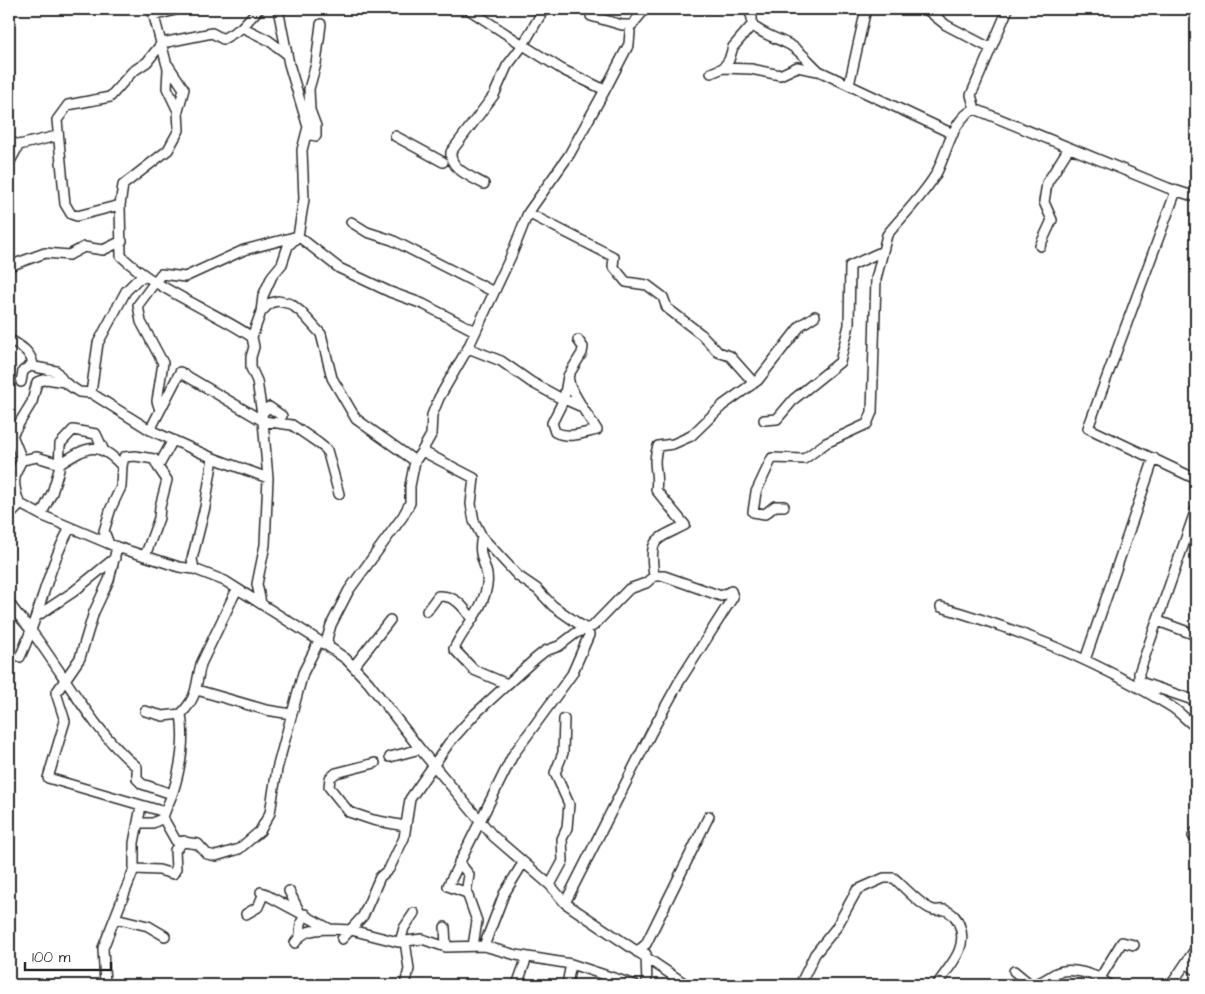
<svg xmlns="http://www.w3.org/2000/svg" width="1205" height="994" font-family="'Architects Daughter',sans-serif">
<rect width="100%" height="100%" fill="#fff"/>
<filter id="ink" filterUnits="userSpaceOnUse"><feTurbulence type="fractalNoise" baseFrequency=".02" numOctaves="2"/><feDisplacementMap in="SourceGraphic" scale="10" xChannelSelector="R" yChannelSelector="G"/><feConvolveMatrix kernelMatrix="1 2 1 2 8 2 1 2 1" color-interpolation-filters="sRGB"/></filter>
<g filter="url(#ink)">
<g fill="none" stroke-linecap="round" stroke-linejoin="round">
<g stroke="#2b2b2b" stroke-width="12">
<path id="minor" d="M278,9L289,64L308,127L302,150L304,199L298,236L288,246L282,264L272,276L263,296L261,312L270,303L278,301L291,304L301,312L321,334L332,378L356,419L415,461L422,451L474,478L471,504L474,521L482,537L518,576L537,589L553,606L586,629L589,635L572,674L513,755L448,886L467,893L477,921L473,946
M468,9L523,45L507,66L494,95L451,152C449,169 472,177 484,184
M544,9L523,45L563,70L605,90L629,44L630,32
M748,9L752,17V25C763,35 777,38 790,45C802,52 809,62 819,71L953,134
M926,9L946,25L990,48
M154,16L178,9
M591,16L622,25H632L645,9
M752,25L733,47L729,60L723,68L751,69L780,75L797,67L818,71
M242,27L268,40L287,54
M168,65L184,89L178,111
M711,73L723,68
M849,85L866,9
M975,109L971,95L1008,9
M307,134L316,136V126L310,110L309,89L316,64L321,24
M395,136L443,162
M9,141L19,145
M9,163L19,145L57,136
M1176,191L1088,428L1196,479
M120,205L123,185L168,150L179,130L178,111L167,88L168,69L152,9
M528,213L614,257L613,266L626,282L647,285L663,297L667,308L702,335L718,352L730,356L754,383
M351,222L367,232L392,240L494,292
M1040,246L1052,220L1044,202L1047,183L1069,148
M9,266L45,253L69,255L84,247L103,250L122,241
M261,312L252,337L254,347L251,357V368L257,381L263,421L268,478L265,545L257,584L261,603
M252,337C210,309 158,291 121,256L120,205L77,216L71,214L65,204L57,120L68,105L110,97L132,72L147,62L162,43L212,33L223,39L240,29L259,9
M578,340L583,347L582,353L568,376L570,386L582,407
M9,342L12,341C22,347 32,353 33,366
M468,348L501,361L531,382L562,399H564L582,407L597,430C583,433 568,439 555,432L552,423L564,399L568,376
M21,382L23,371L30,366L56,371L64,382
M91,393L98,343L126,291L138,279L147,277
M160,410L157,401L163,363L141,322L138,305L161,274L185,277L244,250L298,236L339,268L390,292L423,304L475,331
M262,413L269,407L282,416
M764,420L777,419L794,399L840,362L849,325L850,266L881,252
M150,430L180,372L263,421L292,425L317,442L327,450L339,494
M422,451L431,435L432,415L439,398L468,348L511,256L528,213L569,155L605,90
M213,458L268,478
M22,460L12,435L32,402L37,382L47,379L64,382L79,392L91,393L150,430L213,458L205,507L192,559L194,569
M122,466L124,457L135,456L154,459L158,467
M9,498L41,515L117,547L179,567L194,569L225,581L329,647L346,659L368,682L420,749L493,836L550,885L565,903L687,985
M784,506H775L765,514L753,512L756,492L772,458L804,459L826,443L867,424L872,412L876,279L887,235C903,215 923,196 936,174C947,154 952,118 975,109L1168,188L1196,197
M1196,509L1139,673V679L1143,683L1196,701
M41,515L52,493L59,470L60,444L73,430L96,434L103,449
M9,516L20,505C13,486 12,477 22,460L37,457L60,464C88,446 98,440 122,466L121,487L111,508L104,531L109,544
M482,537C476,559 490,566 487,585C483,611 464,627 454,649L474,670L507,684
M117,547L109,580L94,612L80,658L56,693L65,721L48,778L165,812
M145,556L159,518L160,507L167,480L158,467L173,440
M654,576C649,537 654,541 685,525L656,490C659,472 651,465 658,446L673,444L691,436L723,405L758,380L801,325L815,316
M237,589L201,664C195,686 199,695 181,714C185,740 181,767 173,792C170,801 165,809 163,818L176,841L198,844L207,854L216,856L239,849L260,831L270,813L277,769L303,673L319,641
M9,602C15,614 25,621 32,632C66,677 93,731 137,767V779L142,784L172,794
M941,607C1021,630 1099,662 1170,706C1179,711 1187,721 1196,727
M427,611L438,596C455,595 463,606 472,619
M37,616L73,592L115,558
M1158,621L1196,635
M329,647L327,639L331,625L349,590L403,516L410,503V486L415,461
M20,657C40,615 47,569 70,528
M1085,660L1154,458
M354,666L390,620
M197,690L266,710L291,714
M145,711L163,716L181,714
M390,757L420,749
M375,763L336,773L330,778L329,787L349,812L373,820L405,826
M141,806L134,843V869L159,870L173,874L176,869L175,850L184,841
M139,823H153L163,818
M1193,836L1196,831
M459,862L469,875L466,893
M550,885L563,861L562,839L567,828L569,804L555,773L563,753L564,719
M289,891L299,911
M261,892L330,929L351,930L398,942L422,939L446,947L484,946L516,955L571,964L635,985
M246,914L258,907L264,893
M115,918L148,926L165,936
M445,927L446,947
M300,935L301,923L305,914
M342,939L363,916L380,877L389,869L404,838L410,799L449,743L475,714L535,659L545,651L559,646L576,633L593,626L629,589L646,583L654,576H664L721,596L731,591L733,597L679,682L652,731L565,903
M400,942L404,928L414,913
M295,943C304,929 315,930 330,929
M484,946L504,894L523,863
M637,952L646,944L709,816
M646,954L647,985
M1187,964L1196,970
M1014,971L1031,985C1042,983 1047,978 1056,973C1069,967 1088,973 1100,978
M567,984L571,964
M105,985L103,948L134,869
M405,985L409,969L405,941
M517,985L527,957
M800,985L815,954L836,928L857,890L884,878H894C903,886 923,908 934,910C938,911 941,909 945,910C953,913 958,919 960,927C968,950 948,967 937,985
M1109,985L1100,978L1122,942L1134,945
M1171,985L1196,948"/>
</g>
<use href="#minor" stroke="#fff" stroke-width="9"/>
</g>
</g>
<rect width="1205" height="994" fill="none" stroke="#fff" stroke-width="30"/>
<rect x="15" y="15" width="1175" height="964" fill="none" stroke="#2b2b2b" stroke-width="2" filter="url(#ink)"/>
<path d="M25 962v8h86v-8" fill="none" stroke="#2b2b2b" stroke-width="2.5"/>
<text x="32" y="962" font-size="15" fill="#2b2b2b" stroke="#ffffff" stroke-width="4" paint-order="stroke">100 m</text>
</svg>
